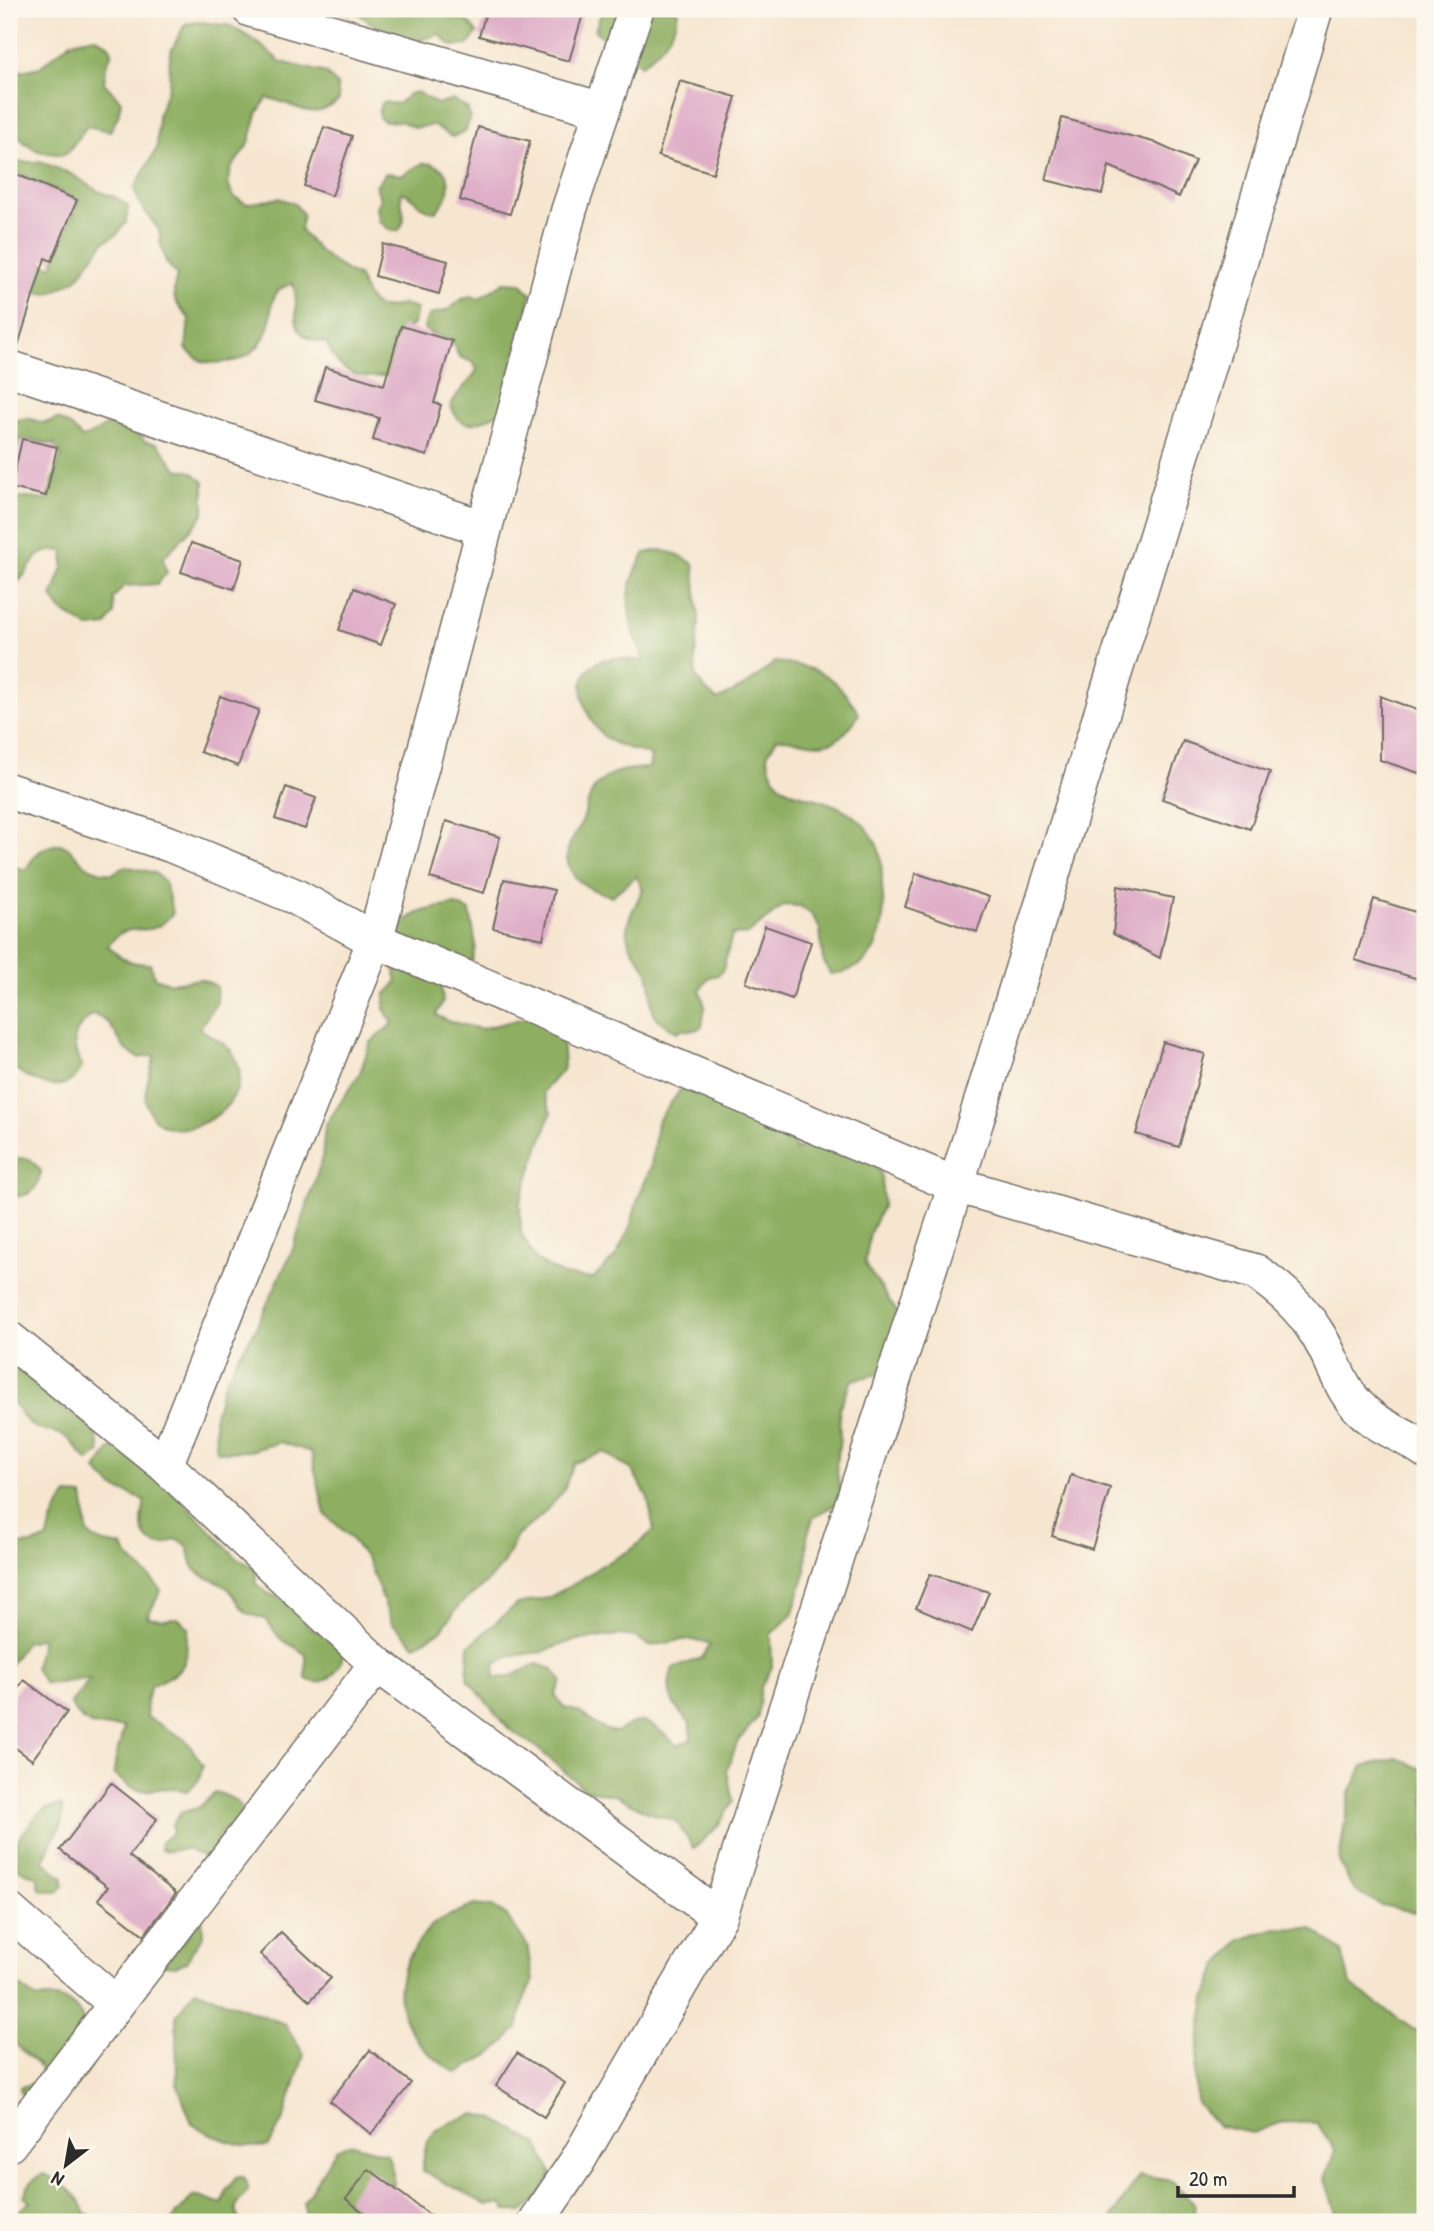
<svg xmlns="http://www.w3.org/2000/svg" width="1434" height="2231" font-family="'Patrick Hand',sans-serif">
<rect width="100%" height="100%" fill="#fbf7ec"/>
<filter id="ink" filterUnits="userSpaceOnUse"><feTurbulence type="fractalNoise" baseFrequency=".0143" numOctaves="2"/><feDisplacementMap in="SourceGraphic" scale="14" xChannelSelector="R" yChannelSelector="G"/><feConvolveMatrix kernelMatrix="1 2 1 2 8 2 1 2 1" color-interpolation-filters="sRGB"/></filter>
<filter id="wash" filterUnits="userSpaceOnUse"><feTurbulence type="fractalNoise" baseFrequency=".00686" numOctaves="4" result="noise"/><feDisplacementMap in="SourceGraphic" scale="28" xChannelSelector="R" yChannelSelector="G"/><feGaussianBlur stdDeviation="1.57" result="paint"/><feColorMatrix in="noise" values="0 0 0 0 0 0 0 0 0 0 0 0 0 0 0 0 0 1.4 0 .05"/><feComposite in="paint" operator="in"/></filter>
<g filter="url(#wash)">
<rect width="100%" height="100%" fill="#f6e6d0"/>
<path fill="#8eaf62" stroke="#5c6d46" stroke-width="2" fill-rule="evenodd" d="M295,9H430L468,21L477,33L468,45L452,46L439,34L424,39L410,46L382,31L356,12L340,13L324,18Z
M608,9H678C677,32 658,52 641,65L595,31L600,16Z
M201,22L231,26L257,42L281,62L326,73L337,85L339,100C311,125 297,103 267,98L257,114L249,143L231,169L228,184L234,197L247,204L279,198L294,203L303,214L300,229C316,250 335,266 359,277C368,303 375,314 403,304L417,309L413,325L398,332L393,346L398,361L390,375C360,381 338,374 327,343C281,336 303,313 293,283C289,285 282,287 279,290C270,299 272,311 270,321C265,344 249,361 225,362C206,364 200,363 186,349L189,318C173,302 171,296 177,275L166,262L161,246L159,230L140,204L134,189L157,148L158,116L169,85L170,53L185,24Z
M94,37L108,44L112,52L106,66L104,83L121,101L118,116L110,131L87,126L68,152L61,155L38,151L25,143L9,126V82L18,72L40,67L71,42Z
M417,92L437,104L453,100L467,108L470,116L466,131L452,137L433,125L414,128L401,121L385,122L379,117V109L383,102L398,104L409,94Z
M19,162H41L71,174L100,192L115,197L128,206L126,222L117,234L104,242L76,280L49,294L33,292L9,278V248L52,267L79,200L9,170V164Z
M423,163C455,164 455,194 435,212C420,210 415,197 402,192C397,208 411,213 399,230L391,231L379,221L377,206L380,199L376,185L386,173L402,175Z
M504,282L521,283L531,295L501,412C481,421 462,436 451,406C457,388 472,384 477,369L473,362L459,357L452,340L437,337L424,329C427,306 440,317 452,307C459,301 462,298 471,296L479,299Z
M27,418L43,423L58,419L72,427L82,438C101,433 104,423 123,418L134,427L144,441L158,444L177,469L192,472L204,482V512L195,525L163,558L167,573L157,584L124,586L113,598L114,614L106,626L89,628L61,610L52,597L63,567L64,551C26,547 36,574 9,588V496L47,500L61,455L53,444L22,439L19,441L9,474V419L12,421Z
M661,550L679,555L694,564L699,622L695,658L696,676L705,689L717,700L747,685L775,662C818,666 837,676 859,714C833,757 818,742 777,738L767,755C769,765 771,775 779,784C789,793 801,795 813,798C843,805 872,823 880,854C882,865 882,875 882,886C884,906 885,920 878,939C870,963 855,972 830,974L823,960L820,929L812,915L800,906L784,905L748,934L732,935L723,970L718,975L709,977L700,990L705,1007L702,1026L696,1030H679L677,1032C668,1027 657,1021 653,1011C649,1000 653,985 648,973C642,959 629,950 627,935C625,921 637,903 643,889L636,876L612,896C591,891 568,881 567,856C567,844 577,833 582,822C588,806 588,791 603,780C617,769 633,769 649,768L651,756C636,749 619,748 606,738C587,723 569,679 596,663C612,655 628,660 644,661C628,617 619,596 645,553Z
M60,844C74,850 73,854 83,863C91,870 102,872 112,874L125,866L155,873L165,883L173,913C147,946 130,913 108,946C121,960 131,964 150,964L155,978L170,983L201,979L216,986L217,1002L200,1028C212,1039 230,1043 236,1059C259,1112 160,1160 146,1102C143,1087 153,1070 154,1055L139,1058L125,1049L108,1022L93,1014C71,1032 70,1042 82,1068C79,1072 75,1078 71,1081C52,1094 24,1076 9,1064V865L26,870C35,853 41,847 60,844Z
M456,905L470,911L476,946L472,962L457,964L441,985L443,1001L436,1015L448,1021L480,1029L541,1014L562,1036L564,1068L543,1092L551,1113L520,1202L521,1233L536,1260L563,1275L593,1279L616,1256L630,1227L639,1196L651,1167L657,1122L681,1089L731,1105L780,1111L796,1150L821,1137L856,1140L881,1173L883,1204L870,1233L865,1264L899,1315L884,1373L852,1380L839,1408L840,1439L836,1463L841,1501L813,1518L807,1537L806,1571L792,1615L771,1634L772,1667L761,1687L758,1717L738,1741L727,1770L733,1801L717,1827L694,1849L676,1821L645,1811L617,1796L585,1789L536,1747L509,1729L467,1679L469,1646L517,1604L548,1598L576,1583L602,1565L631,1550L654,1530L648,1498L632,1470L604,1452L574,1463L563,1492L542,1515L517,1536L503,1564L483,1586L460,1604L441,1631L415,1645L392,1623L368,1561L349,1536L325,1514L311,1452L280,1442L250,1451L217,1452L214,1419L222,1388L236,1360L253,1334L293,1249L322,1159L325,1126L360,1073L370,1043L393,1023L384,1009L386,994L397,982C395,972 391,959 392,949C397,913 427,908 456,905ZM619,1635L636,1637L649,1646C674,1643 685,1634 710,1645L702,1658L673,1668C664,1691 672,1707 690,1723L691,1739L678,1746C657,1729 644,1709 618,1732C588,1729 592,1711 564,1708L555,1695L562,1681L553,1669L537,1664L509,1677L494,1678L496,1663L510,1656L542,1652L572,1641Z
M15,1158L30,1159L41,1171C36,1193 31,1196 9,1197V1159Z
M9,1323L54,1384L52,1400C73,1421 98,1418 100,1453L88,1461C80,1454 73,1441 64,1436C54,1430 41,1432 32,1426C22,1418 19,1407 9,1400Z
M117,1448L145,1462L236,1557L256,1569V1584L269,1594L284,1599L300,1614L308,1627L329,1635L343,1653C341,1671 323,1690 306,1679V1655C297,1646 285,1644 279,1637C274,1632 272,1625 266,1620C259,1615 252,1617 246,1612C237,1605 235,1593 226,1587C217,1580 207,1580 198,1572C184,1560 198,1546 175,1539C160,1550 143,1544 142,1523C142,1515 145,1508 144,1500L112,1487L96,1470L110,1449Z
M67,1495L83,1496C90,1530 76,1541 122,1546C132,1568 150,1572 161,1591L147,1617L162,1619L178,1618L189,1628C186,1639 187,1646 186,1657C184,1672 163,1680 151,1686L146,1701L147,1717L186,1740L203,1765L199,1780L187,1791C150,1781 147,1805 114,1774L116,1758L124,1727C97,1727 85,1729 70,1704L90,1679C72,1678 61,1686 44,1683L35,1668L42,1638L26,1642L9,1666V1554L16,1545L33,1544L48,1538C51,1521 56,1509 67,1495Z
M1397,1758L1425,1771V1904L1414,1912L1381,1905L1353,1889L1339,1861L1349,1795L1363,1766Z
M215,1793C232,1794 253,1810 235,1826C231,1829 225,1829 220,1833C217,1844 216,1853 204,1857L187,1849L167,1851L160,1849L161,1842L173,1833L172,1825L181,1812L198,1808Z
M61,1805C69,1827 47,1841 44,1862L62,1877L64,1885L59,1891H43L38,1887V1877C31,1873 22,1872 16,1867C0,1854 30,1825 39,1813L45,1809Z
M475,1905L492,1907L506,1915L527,1945L533,1981L525,1996L518,2028L494,2052L457,2073C409,2046 380,1997 415,1948C420,1940 425,1931 431,1926C444,1916 460,1911 475,1905Z
M202,1918L203,1936L192,1951L187,1962L176,1966L163,1965Z
M1275,1928L1312,1929L1342,1951L1350,1984L1425,2038V2222H1345L1335,2211L1325,2179L1335,2150L1317,2123L1283,2122L1253,2133L1218,2126L1197,2103L1195,2070L1206,1998L1218,1966L1240,1940Z
M9,1983C21,1984 23,1990 32,1996C39,2001 48,1997 55,1998C84,2001 89,2036 95,2059L82,2079L26,2099L21,2093L20,2087C32,2084 39,2083 42,2071C30,2050 0,2046 12,2016L9,2006Z
M195,1990L285,2024L304,2055L284,2117L269,2146C241,2150 216,2137 192,2124L177,2083L176,2016Z
M476,2114L493,2118L538,2144L552,2175L534,2202L522,2212L506,2210L502,2204L487,2205L423,2171C422,2129 441,2125 476,2114Z
M353,2144L387,2154C402,2189 386,2190 381,2222H315L307,2218L303,2203L337,2148Z
M43,2174C57,2177 84,2199 85,2214L104,2222H47L43,2213L31,2222H10L12,2216L30,2202L24,2197C27,2186 33,2178 43,2174Z
M1139,2176L1172,2181L1194,2203L1197,2222H1109Z
M237,2177H244C256,2197 235,2196 236,2211C236,2215 239,2218 240,2222H170L192,2197C203,2195 210,2203 222,2204L227,2189Z"/>
<g id="blocks">
<path fill="#dfafc8" d="M487,9H564L583,14L569,61L479,36Z
M680,81L736,97L713,173L658,156Z
M1062,118L1153,142L1195,161L1179,197L1109,166L1102,194L1046,180Z
M324,127L352,136L332,196L304,186Z
M478,127L530,141L510,214L460,200Z
M9,171L77,200L52,261L45,258L17,349L9,348Z
M383,244L448,261L439,294L375,276Z
M401,326L452,341L434,403L441,405L427,456L373,440L379,418L315,400L325,367L384,385Z
M22,439L57,447L46,496L11,488Z
M191,543L243,560L234,589L181,572Z
M354,588L396,604L381,645L339,630Z
M220,696L259,710L238,766L200,752Z
M1380,696L1425,713V775L1380,760Z
M1183,741L1270,772L1250,829L1162,799Z
M286,787L316,798L305,829L275,819Z
M446,821L500,837L484,893L430,878Z
M916,873L989,897L977,932L905,907Z
M504,879L554,890L543,939L493,928Z
M1118,886L1173,898L1160,958L1113,934Z
M1374,899L1425,915V981L1355,960Z
M765,926L811,942L792,999L746,983Z
M1163,1042L1205,1054L1179,1147L1136,1134Z
M1071,1475L1110,1488L1092,1549L1052,1536Z
M930,1574L989,1592L972,1632L916,1608Z
M24,1680L67,1712L32,1760L9,1743V1701Z
M111,1783L157,1819L129,1856L176,1893L144,1935L98,1899L108,1887L60,1850Z
M281,1932L331,1978L310,2001L260,1954Z
M370,2050L411,2083L371,2134L330,2101Z
M517,2053L565,2083L544,2117L496,2086Z
M369,2169L439,2222H376L346,2199Z"/>
</g>
</g>
<g filter="url(#ink)">
<use href="#blocks" fill-opacity="0" stroke="#726c65" stroke-width="2"/>
<g fill="none" stroke-linecap="round" stroke-linejoin="round">
<g stroke="#726c65" stroke-width="38">
<path id="minor" d="M250,9L602,110
M9,368L483,528
M9,791L172,845L294,896L375,940L956,1185L1256,1272C1280,1289 1300,1306 1316,1332C1333,1357 1339,1389 1362,1410C1380,1428 1405,1435 1425,1450
M9,1339L165,1465L377,1664L719,1917
M165,1465L375,940L569,210L636,9
M9,1911L116,2004
M9,2144L377,1664
M536,2222L578,2160L719,1917L956,1185L1196,408L1315,9"/>
</g>
<use href="#minor" stroke="#fff" stroke-width="35"/>
</g>
</g>
<rect width="1434" height="2231" fill="none" stroke="#fbf7ec" stroke-width="35"/>
<g transform="translate(66 2165) rotate(211)" stroke="#fbf7ec" stroke-width="5" paint-order="stroke">
<path d="M0-5L12 26L0 18L-12 26Z" fill="#2b2b2b"/>
<text y="-10" font-size="19" font-weight="bold" text-anchor="middle" fill="#2b2b2b">N</text>
</g>
<path d="M1178 2186v10h116v-10" fill="none" stroke="#2b2b2b" stroke-width="3.5"/>
<text x="1189" y="2186" font-size="21" fill="#2b2b2b" stroke="#fbf7ec" stroke-width="5" paint-order="stroke">20 m</text>
</svg>
